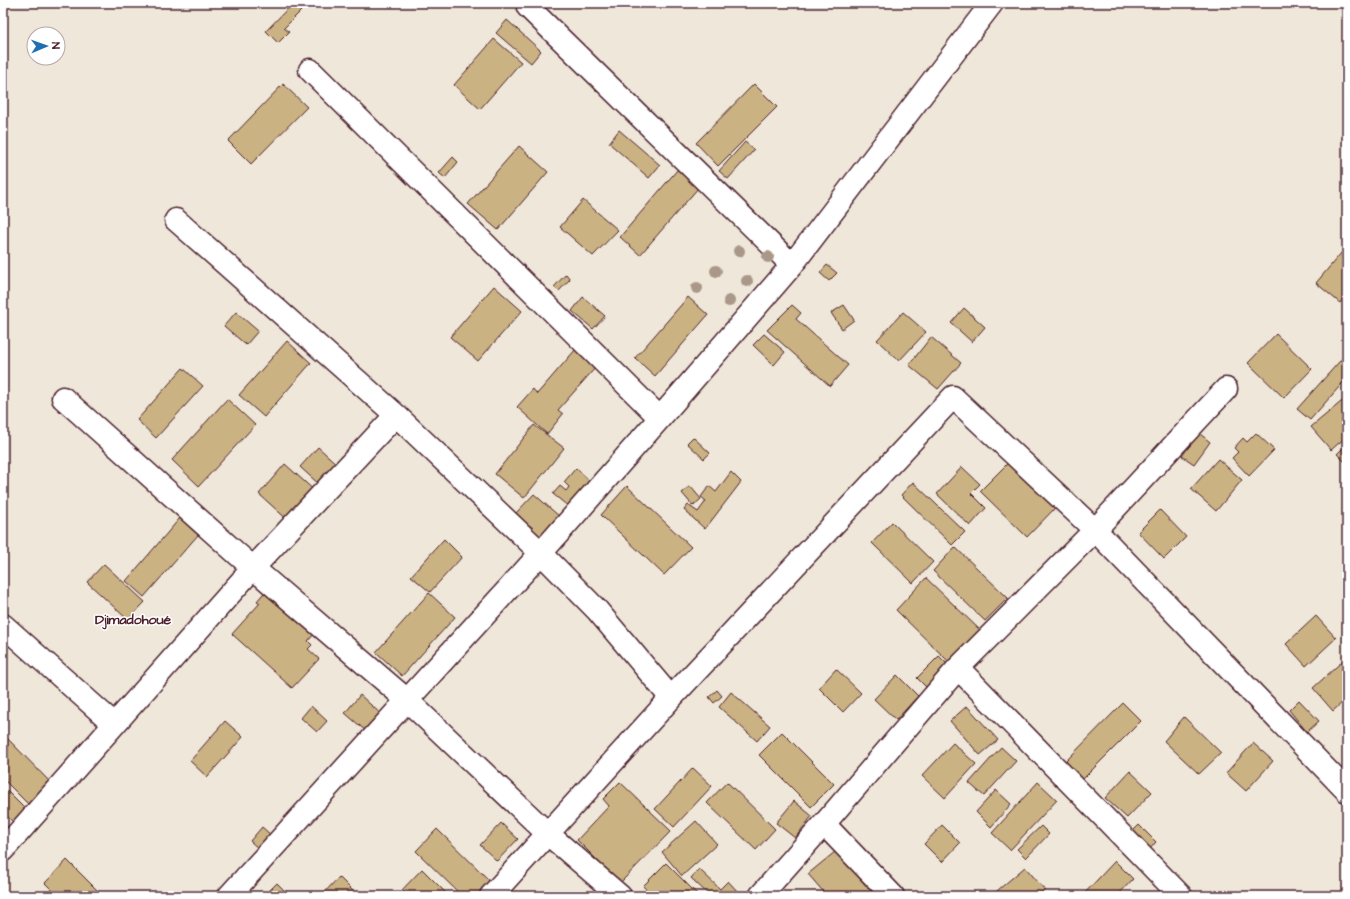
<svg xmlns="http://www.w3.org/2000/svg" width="1350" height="899" font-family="'Architects Daughter',sans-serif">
<rect width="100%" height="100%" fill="#efe8da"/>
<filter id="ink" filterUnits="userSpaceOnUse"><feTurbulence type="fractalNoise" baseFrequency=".025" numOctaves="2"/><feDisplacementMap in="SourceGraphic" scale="8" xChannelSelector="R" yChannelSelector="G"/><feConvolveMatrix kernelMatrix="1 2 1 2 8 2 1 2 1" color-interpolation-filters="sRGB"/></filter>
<g filter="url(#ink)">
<path fill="#cbb282" stroke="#4a1f2b" d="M293,3L301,11L284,28L289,32L278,43L266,31Z
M507,20L541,51L531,63L496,33Z
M494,39L521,62L480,109L454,85Z
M283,84L307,107L251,164L228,141Z
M754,84L777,107L718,166L696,143Z
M619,130L660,165L649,178L609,143Z
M745,142L754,150L728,179L719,171Z
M519,146L548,172L498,230L468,204Z
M453,157L458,162L445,178L439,173Z
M678,169L699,187L640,255L620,237Z
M583,200L618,230L593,256L560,227Z
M1347,246V294L1340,303L1316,283Z
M827,265L837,273L829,281L820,273Z
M566,274L570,279L559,291L554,287Z
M494,286L522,311L478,361L450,337Z
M583,297L605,316L593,329L572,311Z
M688,297L708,315L655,376L635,358Z
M792,305L801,313L796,319L848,365L830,386L767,330Z
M844,305L854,320L842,329L831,313Z
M964,308L985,327L972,342L951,323Z
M236,312L258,331L246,345L224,326Z
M903,312L926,332L899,361L877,340Z
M764,334L785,352L774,365L753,345Z
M1276,334L1312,369L1284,398L1248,363Z
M931,337L961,363L938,389L909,365Z
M287,341L311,363L264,417L239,395Z
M576,349L596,367L558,410L563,414L547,434L517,407L533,389L537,394Z
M1347,353V378L1310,420L1297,409Z
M183,368L203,386L156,438L137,420Z
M1347,397V436L1331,450L1311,427Z
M227,399L255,425L199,486L172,460Z
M534,425L564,448L524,498L495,474Z
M1199,433L1210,442L1194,464L1182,456Z
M1256,433L1274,450L1249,476L1232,458L1238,452L1234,448L1243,438L1247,442Z
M693,437L710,453L704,459L687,443Z
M1347,444V464L1337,454Z
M318,447L339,466L321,486L300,467Z
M1218,459L1242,480L1216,511L1191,489Z
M1008,463L1056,507L1027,537L980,491Z
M285,464L316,492L290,522L259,494Z
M962,467L980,484L971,493L986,508L970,526L937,494Z
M576,468L590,481L569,507L553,494L560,486L566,491L569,487L564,482Z
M731,472L741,482L705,529L684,510L688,505L698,512L706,501L701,497L709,486L716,492Z
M913,482L965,532L952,545L901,495Z
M627,486L691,547L664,575L601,515Z
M690,486L701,499L693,506L682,493Z
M534,494L560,517L542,539L531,530L533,528L529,525L527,527L519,520L521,518L516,513Z
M1160,510L1186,537L1164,559L1138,532Z
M180,518L198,535L144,597L126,581Z
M892,522L933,562L913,583L872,543Z
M444,539L462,557L430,592L411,576Z
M955,547L1008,598L985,621L933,571Z
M104,564L145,602L128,620L87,582Z
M926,578L982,632L951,664L896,610Z
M268,588L316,632L308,641L312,645L308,649L319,659L292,688L232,634L260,603L257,601Z
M429,593L455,617L402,676L376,652Z
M1316,616L1336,638L1306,666L1286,644Z
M939,656L950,667L928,689L917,678Z
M1347,657V698L1333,711L1313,688Z
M836,669L861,693L843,712L819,688Z
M897,675L918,696L896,720L874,699Z
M717,690L722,696L714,703L709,697Z
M731,692L770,726L757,741L719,707Z
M360,695L382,715L367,732L345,713Z
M1299,700L1319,721L1307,732L1289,710Z
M1123,703L1141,721L1082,780L1065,762Z
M311,706L327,721L317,732L301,718Z
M967,706L998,740L980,755L950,721Z
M1184,717L1221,753L1199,774L1164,741Z
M225,721L243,737L207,777L190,761Z
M782,732L834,784L811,807L759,755Z
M7,738L53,785L31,807L3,779V742Z
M953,743L976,764L945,798L922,776Z
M1253,743L1273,761L1246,791L1226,773Z
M1001,747L1016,761L984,796L969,783Z
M693,768L712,786L674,827L655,809Z
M1130,771L1152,792L1127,818L1105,798Z
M620,782L671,831L620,883L577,840L609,806L603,799Z
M727,782L775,829L756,850L707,803Z
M1038,782L1057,800L1010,850L992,833Z
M3,787L26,810L14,823L3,812Z
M996,790L1011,804L991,827L976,812Z
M794,801L812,816L795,838L776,823Z
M696,821L717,844L682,876L662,852Z
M501,823L518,839L497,861L480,845Z
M942,825L960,843L942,862L924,844Z
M1139,825L1156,842L1148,851L1130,834Z
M1041,826L1049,834L1026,858L1017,849Z
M262,827L272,836L260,850L250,841Z
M437,829L492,883L479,896H462L416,851Z
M836,851L875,896H827L808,874Z
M67,860L103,896H58L45,883Z
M1115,861L1133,879L1117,896H1082Z
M666,863L699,896H652L643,886Z
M1025,867L1045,890L1038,896H991Z
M422,869L449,896H409L402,890Z
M699,869L720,889L728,881L739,893L736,896H710L691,878Z
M339,877L358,896H321Z
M277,883L290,896H264Z"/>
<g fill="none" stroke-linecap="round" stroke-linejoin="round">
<g stroke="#4a1f2b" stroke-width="25">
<path id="minor" d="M528,7L792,265
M310,70L660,418
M176,220L396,415L541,553L597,610L671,698
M63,398L253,568L407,700L548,834L620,896
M3,625L114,724
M958,668L1181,896
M824,824L893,896
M3,850L253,568L396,415
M229,896L541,553L660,418L792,265L992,3
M491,896L671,698L953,397L1095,530L1347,791
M760,896L824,824L958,668L1095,530L1226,389"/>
</g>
<use href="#minor" stroke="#fff" stroke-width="22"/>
</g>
<g fill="#a9988a">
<circle cx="739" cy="251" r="6"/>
<circle cx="768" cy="257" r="6"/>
<circle cx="716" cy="271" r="6"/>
<circle cx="747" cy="281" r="6"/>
<circle cx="697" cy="288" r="6"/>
<circle cx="729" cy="301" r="6"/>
</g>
</g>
<g text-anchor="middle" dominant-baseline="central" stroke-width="3" stroke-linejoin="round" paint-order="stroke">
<g font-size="14" font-weight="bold" fill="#4a1f2b" stroke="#fff">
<text x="133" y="620">Djimadohoué</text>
</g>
</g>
<rect width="1350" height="899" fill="none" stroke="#fff" stroke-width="16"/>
<rect x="8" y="8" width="1334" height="883" fill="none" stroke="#4a1f2b" stroke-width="1.5" filter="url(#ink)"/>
<g transform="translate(46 46) rotate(88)"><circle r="19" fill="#ffffff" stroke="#b7a5aa"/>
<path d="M0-3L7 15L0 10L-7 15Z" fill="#1f6fb2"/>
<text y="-6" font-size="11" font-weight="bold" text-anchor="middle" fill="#4a1f2b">N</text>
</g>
</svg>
